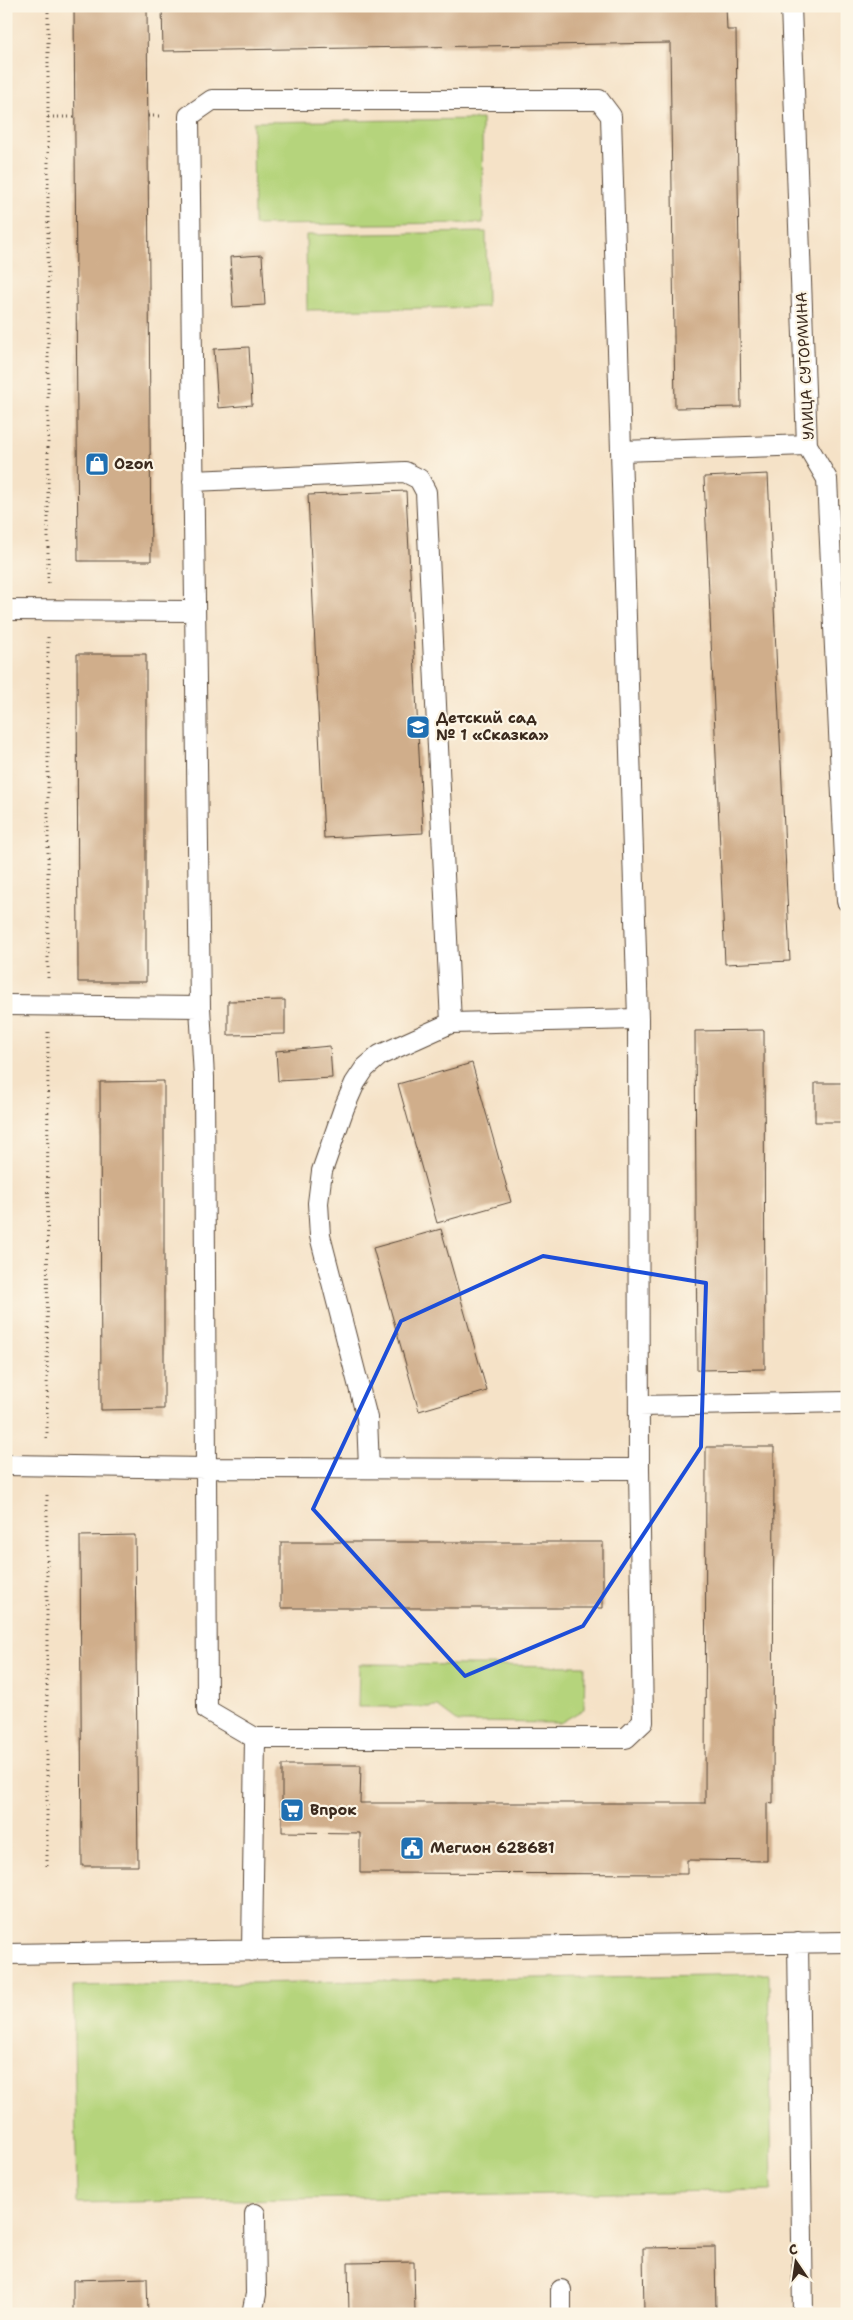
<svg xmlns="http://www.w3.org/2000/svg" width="853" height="2320" font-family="'Shantell Sans',sans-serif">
<rect width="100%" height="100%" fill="#fcf5e5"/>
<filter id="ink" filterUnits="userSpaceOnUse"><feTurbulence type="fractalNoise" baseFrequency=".02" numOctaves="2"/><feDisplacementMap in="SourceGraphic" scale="10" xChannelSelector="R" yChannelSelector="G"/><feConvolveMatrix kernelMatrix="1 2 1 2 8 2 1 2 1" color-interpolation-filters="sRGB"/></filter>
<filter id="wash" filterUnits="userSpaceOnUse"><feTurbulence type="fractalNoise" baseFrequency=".0096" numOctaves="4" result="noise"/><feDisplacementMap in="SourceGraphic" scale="20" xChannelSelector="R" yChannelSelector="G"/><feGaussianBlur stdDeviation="1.12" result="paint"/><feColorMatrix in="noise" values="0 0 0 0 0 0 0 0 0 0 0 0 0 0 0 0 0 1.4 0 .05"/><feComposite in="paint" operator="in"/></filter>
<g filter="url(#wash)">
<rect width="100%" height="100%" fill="#f5e2c7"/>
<path fill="#b5d47b" stroke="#787f4c" d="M482,119L483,223L254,225L253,122Z
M486,232L487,307L307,310L306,235Z
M359,1664L585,1666L584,1709L560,1723L458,1722L438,1707H358Z
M769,1974L772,2190L77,2203L73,1986Z"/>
<g id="blocks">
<path fill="#d0ae8b" d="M74,6H147L151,561H78Z
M162,6H726L727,30H736L741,407L675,408L670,43L163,51Z
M262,255L265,305L233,307L230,257Z
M249,347L252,405L218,408L214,349Z
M768,474L790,961L725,964L704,477Z
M406,491L423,833L324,838L308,495Z
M77,654H146V982H78Z
M285,1000V1034L228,1035V1001Z
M764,1030L765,1369L697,1370L695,1031Z
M330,1046L332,1078L278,1081L276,1051Z
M472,1063L511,1202L437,1223L398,1084Z
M164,1081V1409L101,1410L100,1082Z
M815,1083H847V1122H815Z
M441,1229L487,1391L419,1411L373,1248Z
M706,1447H774L773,1804L767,1803V1861L687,1860V1874L360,1873V1833L282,1832V1765H361L360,1803H705Z
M135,1535L138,1866H82L80,1536Z
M281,1542H603V1608H281Z
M715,2247L716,2314H644L643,2248Z
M414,2262L415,2314H349L348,2263Z
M147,2278L148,2314H73V2280Z"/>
</g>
</g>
<g filter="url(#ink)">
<use href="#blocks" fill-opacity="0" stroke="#574637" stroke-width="1"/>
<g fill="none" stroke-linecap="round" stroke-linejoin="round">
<g stroke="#574637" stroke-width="22">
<path id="lane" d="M791,6L807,445L827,479L847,901
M621,451L807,445
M193,481L405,472L419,479L426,492L451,1023
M6,610L195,611
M6,1005L200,1007
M639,1406L847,1402
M6,1465L206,1468L204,1077L200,1007L189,116L212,100H599L611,116L638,1019L639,1469L643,1722L626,1738H255L252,1951
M369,1468L367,1418L320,1236L318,1203L322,1171L344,1108L355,1083L365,1068L380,1055L451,1023L638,1019
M255,1738L207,1710L206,1468L639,1469
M798,1942L803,2314
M6,1954L847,1942
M561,2290V2314
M252,2314L256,2294L255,2214"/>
</g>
<path stroke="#574637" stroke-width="3" stroke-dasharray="1 4" stroke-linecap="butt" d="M148,116H163
M48,117H75
M48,583V6
M48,978V637
M47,1438L48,1032
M47,1866V1492"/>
<use href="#lane" stroke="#fff" stroke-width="20"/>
</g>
</g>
<path fill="none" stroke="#1d4ed8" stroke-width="4" stroke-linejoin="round" d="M543,1256L706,1283L701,1447L583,1626L465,1676L313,1509L401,1321Z"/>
<defs>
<g id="shop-square" transform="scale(1.25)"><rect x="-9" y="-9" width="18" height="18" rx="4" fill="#1f6fb2" stroke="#fcf5e5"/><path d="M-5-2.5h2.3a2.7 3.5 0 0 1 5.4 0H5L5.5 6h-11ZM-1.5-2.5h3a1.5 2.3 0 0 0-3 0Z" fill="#fff"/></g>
<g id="school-square" transform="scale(1.25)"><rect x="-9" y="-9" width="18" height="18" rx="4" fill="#1f6fb2" stroke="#fcf5e5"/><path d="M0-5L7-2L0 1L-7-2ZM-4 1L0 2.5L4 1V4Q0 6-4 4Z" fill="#fff"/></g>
<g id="supermarket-square" transform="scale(1.25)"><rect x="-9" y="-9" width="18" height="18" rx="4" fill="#1f6fb2" stroke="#fcf5e5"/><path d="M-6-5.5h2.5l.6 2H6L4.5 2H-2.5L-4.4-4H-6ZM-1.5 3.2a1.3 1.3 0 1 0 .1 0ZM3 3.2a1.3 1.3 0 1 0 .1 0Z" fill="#fff"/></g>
<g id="civic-square" transform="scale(1.25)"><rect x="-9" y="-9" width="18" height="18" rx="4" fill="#1f6fb2" stroke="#fcf5e5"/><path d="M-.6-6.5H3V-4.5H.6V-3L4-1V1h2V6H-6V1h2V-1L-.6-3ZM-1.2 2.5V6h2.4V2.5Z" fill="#fff"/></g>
</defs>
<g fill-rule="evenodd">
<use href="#shop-square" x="97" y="464"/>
<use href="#school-square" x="418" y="727"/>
<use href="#supermarket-square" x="292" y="1810"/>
<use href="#civic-square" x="412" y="1848"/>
</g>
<g text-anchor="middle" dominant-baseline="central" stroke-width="4.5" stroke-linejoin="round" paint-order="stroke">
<g font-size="15" fill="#3b2a1e" stroke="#fcf5e5">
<text transform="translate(805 366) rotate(-93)">УЛИЦА СУТОРМИНА</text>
</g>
<g font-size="15" font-weight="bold" fill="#3b2a1e" stroke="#fcf5e5" text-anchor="start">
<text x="114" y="464">Ozon</text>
<text x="436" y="718">Детский сад<tspan x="436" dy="17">№ 1 «Сказка»</tspan></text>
<text x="310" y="1810">Впрок</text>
<text x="430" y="1848">Мегион 628681</text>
</g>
</g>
<rect width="853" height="2320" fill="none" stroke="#fcf5e5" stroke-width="25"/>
<g transform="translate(796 2262) rotate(347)" stroke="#fcf5e5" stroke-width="4" paint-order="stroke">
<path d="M0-4L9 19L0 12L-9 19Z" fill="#3b2a1e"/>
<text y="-8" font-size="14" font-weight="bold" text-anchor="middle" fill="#3b2a1e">С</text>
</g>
</svg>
